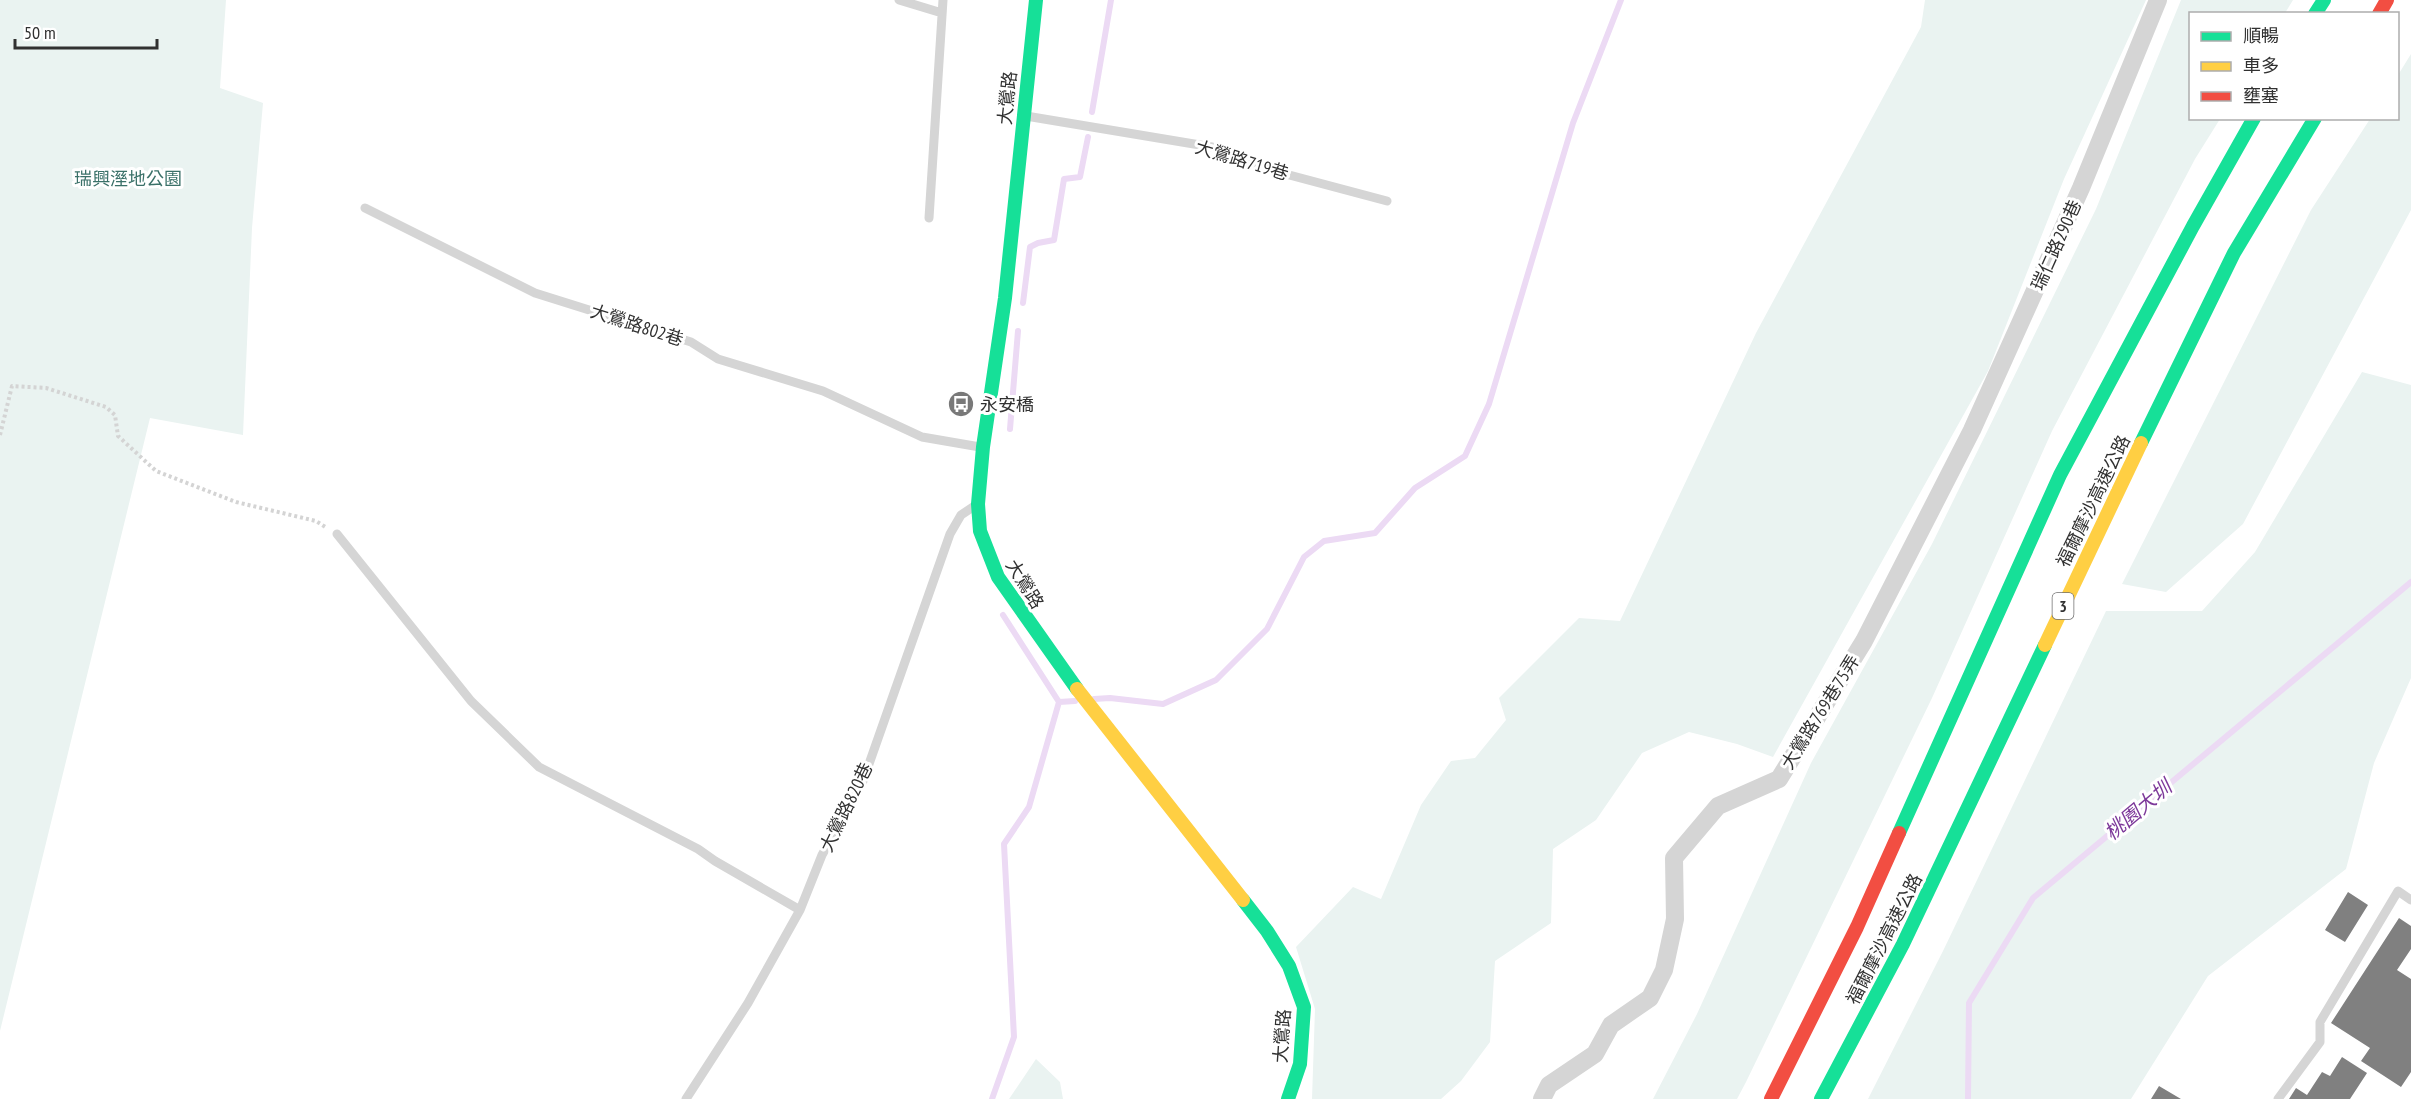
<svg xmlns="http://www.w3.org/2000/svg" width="2411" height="1099" font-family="'PT Sans Narrow','Noto Sans TC',sans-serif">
<rect width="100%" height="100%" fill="#fff"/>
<path fill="#eaf3f1" d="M0,0H226L220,88L263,103L252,228L243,435L150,418L0,1031Z
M1925,0H2146L2064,179L1988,371L1773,757L1737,744L1689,732L1642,753L1596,820L1553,849L1551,923L1495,961L1490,1042L1461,1081L1441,1099H1312L1315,1009L1296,947L1353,887L1381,899L1421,805L1451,761L1475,758L1506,720L1499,698L1579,618L1620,621L1756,333L1921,27Z
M2181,0H2293L2285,13L2190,14V118L2220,119L2195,159L2052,431L1932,698L1746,1082L1737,1099H1653L1697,1014L1811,763L1932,544L2096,209Z
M2411,54V210L2243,524L2166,592L2122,584L2311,210L2370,119L2398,118V75Z
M2362,372L2411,385V678L2374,763L2346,869L2208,976L2131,1099H1868L1943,951L2106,611H2202L2255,552Z
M1036,1059L1060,1082L1063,1099H1009Z"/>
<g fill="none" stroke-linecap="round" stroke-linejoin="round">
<path stroke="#ecdaf4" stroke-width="6" d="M1092,112L1111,0
M1023,303L1030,247L1038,243L1054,240L1064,179L1080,177L1088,137
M1010,429L1018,331
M1003,615L1059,702
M1094,699L1110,698L1163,704L1216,680L1267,629L1304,557L1324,541L1375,533L1415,488L1465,456L1489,404L1573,123L1621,0
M992,1099L1014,1037L1004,844L1029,807L1059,702L1075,701
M1968,1099L1969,1003L2033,898L2411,582"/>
</g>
<path fill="#808080" d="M2348,892L2368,905L2345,942L2325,930Z
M2399,918L2411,926V949L2397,970L2411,979V1072L2401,1087L2361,1061L2370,1048L2331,1023Z
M2342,1057L2367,1073L2350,1099H2289L2296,1088L2307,1095L2322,1072L2330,1076Z
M2159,1086L2181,1099H2151Z"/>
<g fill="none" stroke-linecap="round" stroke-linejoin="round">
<path stroke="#d4d4d4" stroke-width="4" stroke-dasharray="3 3" stroke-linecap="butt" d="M0,435L12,386L46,388L106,407L115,415L118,436L156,471L236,502L316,521L327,528"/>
<path stroke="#d5d5d5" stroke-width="9" d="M899,0L942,13
M1026,116L1212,147L1278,172L1387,201
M365,208L535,293L691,342L718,359L823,391L922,437L980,447
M929,218L943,0
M337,534L471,701L539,767L698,849L715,861L800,910
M686,1099L748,1003L800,910L822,855L863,781L950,534L961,515L976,505
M2278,1099L2320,1042V1022L2398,891L2411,900"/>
<path stroke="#d5d5d5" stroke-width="18" d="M1542,1099L1549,1085L1595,1054L1611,1025L1650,998L1664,970L1675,919L1674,858L1718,806L1779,779L1864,641L1972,430L2081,188L2158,0"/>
<path stroke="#16e098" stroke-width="14" d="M1036,0L1005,298L983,447L978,504L980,531L998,577L1077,689
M2315,14L2324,0
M2141,443L2234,253L2315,118
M1899,833L2060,475L2193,226L2254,118
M1243,900L1267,931L1289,966L1304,1007L1300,1064L1288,1099
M1821,1099L1903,944L2045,645"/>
<path stroke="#ffcf43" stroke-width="14" d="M2045,645L2141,443
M1077,689L1243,900"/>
<path stroke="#f24e42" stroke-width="14" d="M2379,14L2387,0
M1771,1099L1857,927L1899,833"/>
</g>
<defs>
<g id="bus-disc" transform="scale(1.35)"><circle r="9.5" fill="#797979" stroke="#fff"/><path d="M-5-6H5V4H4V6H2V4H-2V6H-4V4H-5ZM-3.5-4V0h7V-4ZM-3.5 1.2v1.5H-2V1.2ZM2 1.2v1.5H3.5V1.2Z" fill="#fff"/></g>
</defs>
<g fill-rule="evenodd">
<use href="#bus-disc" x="961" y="404"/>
</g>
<g text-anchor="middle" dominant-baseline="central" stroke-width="6" stroke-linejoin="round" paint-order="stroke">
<rect fill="#fff" stroke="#6f6f6f" stroke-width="1.5" x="2052.5" y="593" width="21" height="26" rx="4.5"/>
<g font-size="16" font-weight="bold" fill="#313131">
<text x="2063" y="606">3</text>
</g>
<g font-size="18" fill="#313131" stroke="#fff">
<text transform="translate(1007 98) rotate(-84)">大鶯路</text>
<text transform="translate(1242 160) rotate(17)">大鶯路719巷</text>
<text transform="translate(2056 245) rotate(-66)">瑞仁路290巷</text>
<text transform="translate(637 325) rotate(18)">大鶯路802巷</text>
<text transform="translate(2093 501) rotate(-64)">福爾摩沙高速公路</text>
<text transform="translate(1025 584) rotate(58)">大鶯路</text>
<text transform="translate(1820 712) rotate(-58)">大鶯路769巷75弄</text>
<text transform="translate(846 807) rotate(-64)">大鶯路820巷</text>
<text transform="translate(1884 939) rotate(-63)">福爾摩沙高速公路</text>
<text transform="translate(1282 1036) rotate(-86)">大鶯路</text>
</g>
<g font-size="18" fill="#3b7169" stroke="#fff">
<text x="128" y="178">瑞興溼地公園</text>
</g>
<g font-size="18" fill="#313131" stroke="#fff" text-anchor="start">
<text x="980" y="404">永安橋</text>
</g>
<g font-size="20" font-style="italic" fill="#7d399a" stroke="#fff">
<text transform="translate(2138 810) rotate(-40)">桃園大圳</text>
</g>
</g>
<rect x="2189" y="12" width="210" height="108" fill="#ffffff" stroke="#adadad" stroke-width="1.5"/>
<rect x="2201" y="32" width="30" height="9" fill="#16e098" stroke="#adadad" stroke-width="1.5"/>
<text x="2243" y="42" font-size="18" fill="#313131">順暢</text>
<rect x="2201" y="62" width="30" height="9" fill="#ffcf43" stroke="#adadad" stroke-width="1.5"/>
<text x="2243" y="72" font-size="18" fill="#313131">車多</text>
<rect x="2201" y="92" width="30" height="9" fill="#f24e42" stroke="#adadad" stroke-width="1.5"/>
<text x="2243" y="102" font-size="18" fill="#313131">壅塞</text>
<path d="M15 39v9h142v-9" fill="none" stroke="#313131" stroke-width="3"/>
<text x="24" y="39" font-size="18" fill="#313131" stroke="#ffffff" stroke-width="4.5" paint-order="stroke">50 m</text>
</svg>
